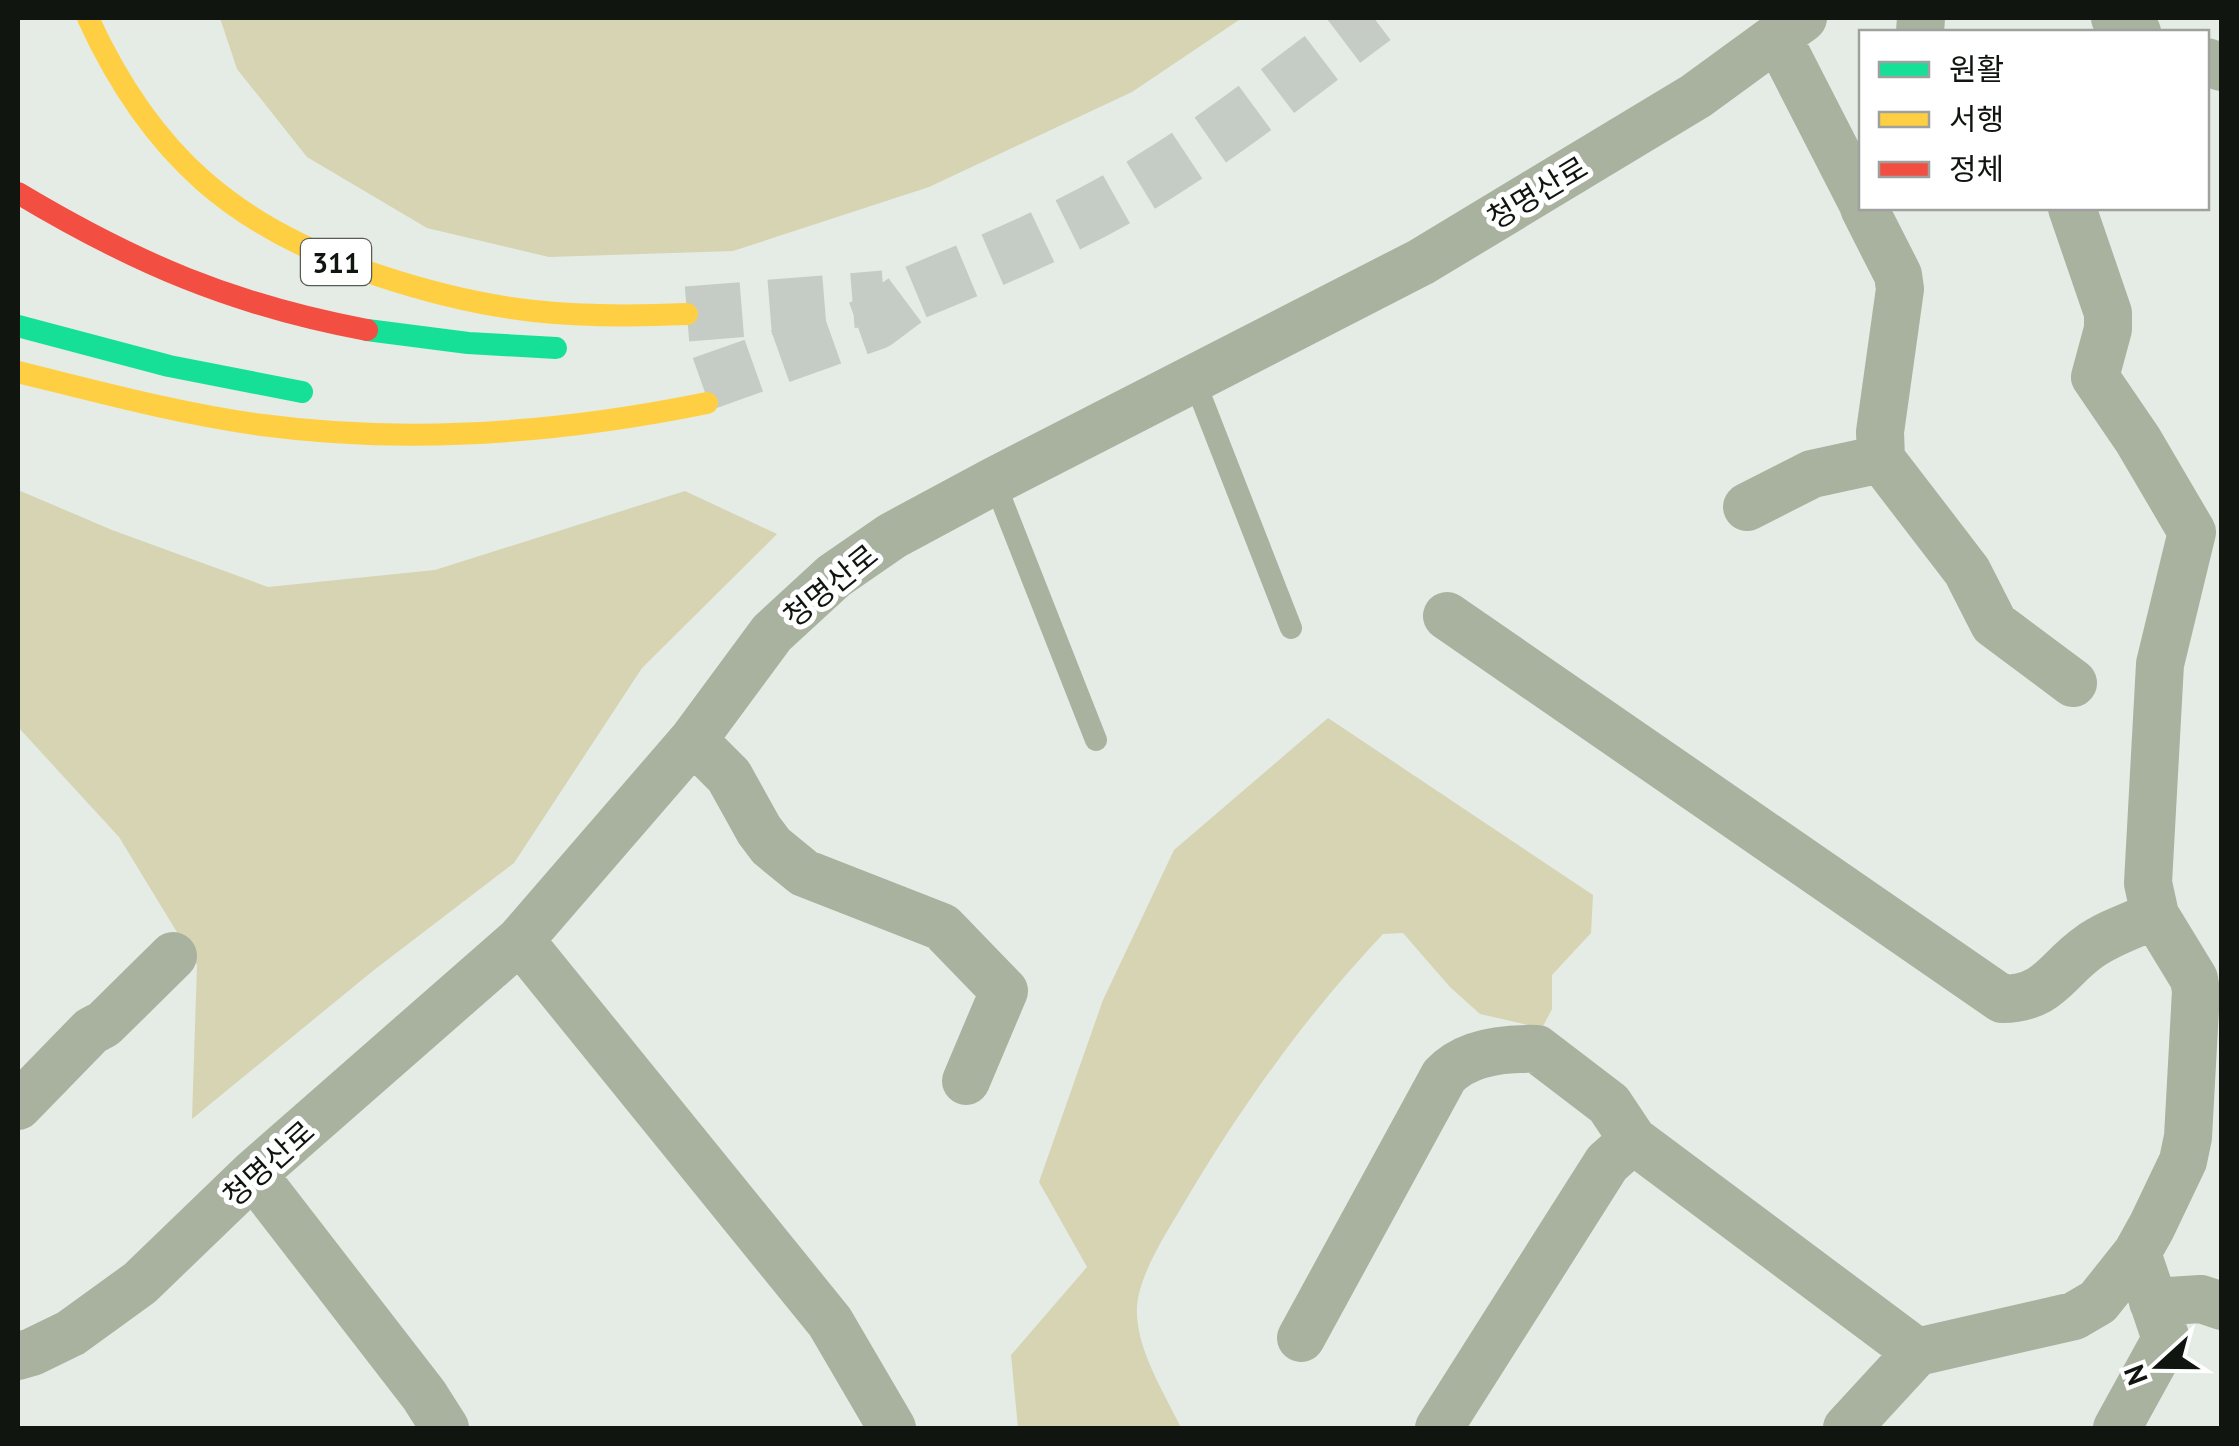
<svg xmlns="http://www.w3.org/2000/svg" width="2239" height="1446" font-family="'PT Sans','Noto Sans KR',sans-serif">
<rect width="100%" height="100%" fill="#e4ece5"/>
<path fill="#d6d4b2" d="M220,18H1242L1132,92L929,187L733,251L549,257L427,228L307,157L237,69Z
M18,490L112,530L268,587L435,570L685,491L777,534L642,668L514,863L374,970L192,1119L197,965L119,837L18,727Z
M1328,718L1593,895L1591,933L1552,975V1009L1542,1028L1480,1014L1450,987L1403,933L1383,934C1306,1015 1241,1107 1184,1203C1167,1232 1139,1274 1137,1307C1135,1348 1164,1392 1181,1428H1018L1011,1355L1087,1267L1039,1182L1103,1000L1174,850Z"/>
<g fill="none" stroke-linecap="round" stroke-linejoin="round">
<path stroke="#c4ccc5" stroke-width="55" stroke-dasharray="55 28" stroke-linecap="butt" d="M916,292C998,258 1082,223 1157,175C1233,128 1303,71 1374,18"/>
<path stroke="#c4ccc5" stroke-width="55" stroke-dasharray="55 28" stroke-linecap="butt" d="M687,314L884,298
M702,384L876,322L916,292"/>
<path stroke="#a9b19f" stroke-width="22" d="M1193,377L1291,628
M994,481L1096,740"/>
<path stroke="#a9b19f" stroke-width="48" d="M2115,18L2137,32
M1920,32L1921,18
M1778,38L1862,202
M2206,62L2222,67
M1864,208L1898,275L1900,289L1880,432L1881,459L1967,571L1994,624L2073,683
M1747,507L1812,474L1881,459
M1447,616L2002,999C2050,998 2055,971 2089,947C2108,933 2134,925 2155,915
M693,740L729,776L759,830L771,846L804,873L942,927L1004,991L966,1081
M520,940L830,1322L892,1428
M18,1106L91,1031L104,1024L173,956
M253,1174L424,1395L445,1428
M2153,1302L2201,1299L2222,1306
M1301,1338L1444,1076C1466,1052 1505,1048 1537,1049L1609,1104L1633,1140L1917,1352
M18,1356L32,1352L71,1333L140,1283L253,1174L520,940L693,740L772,633L834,576L892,536L994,481L1421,262L1696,96L1803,18
M1439,1428L1607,1163L1633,1140
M1847,1428L1917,1352L2074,1316L2098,1302L2137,1253L2152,1226L2183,1161L2188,1137L2196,991L2194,979L2155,915L2148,883L2160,664L2192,532L2138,440L2095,377L2108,329V313L2072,208
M2117,1428L2166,1339L2137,1253"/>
<path stroke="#16e098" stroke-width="22" d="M18,326L169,366L302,392
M367,330L468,343L556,348"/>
<path stroke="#ffcf43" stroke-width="22" d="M88,18C151,156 236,229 380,276C492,313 570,319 687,314
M18,372C99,392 180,414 262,425C412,445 560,433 707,403"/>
<path stroke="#f24e42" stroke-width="22" d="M18,193C135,263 233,305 367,330"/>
</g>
<g text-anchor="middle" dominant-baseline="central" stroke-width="10" stroke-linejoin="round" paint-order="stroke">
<rect fill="#fff" stroke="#585b58" stroke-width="2.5" x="301" y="239" width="70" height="46" rx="8"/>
<g font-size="28" font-weight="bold" fill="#101510">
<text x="336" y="262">311</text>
</g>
<g font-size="30" fill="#101510" stroke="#fff">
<text transform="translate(1537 192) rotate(-31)">청명산로</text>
<text transform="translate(830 585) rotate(-39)">청명산로</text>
<text transform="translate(268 1163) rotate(-42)">청명산로</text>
</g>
</g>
<rect width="2239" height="1446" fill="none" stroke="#101510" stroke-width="40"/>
<rect x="1859" y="30" width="350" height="180" fill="#ffffff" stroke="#9fa19f" stroke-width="2.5"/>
<rect x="1879" y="62" width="50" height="15" fill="#16e098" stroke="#9fa19f" stroke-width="2.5"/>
<text x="1949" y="80" font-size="30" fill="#101510">원활</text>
<rect x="1879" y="112" width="50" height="15" fill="#ffcf43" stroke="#9fa19f" stroke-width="2.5"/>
<text x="1949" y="130" font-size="30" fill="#101510">서행</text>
<rect x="1879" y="162" width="50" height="15" fill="#f24e42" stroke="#9fa19f" stroke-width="2.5"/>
<text x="1949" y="180" font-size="30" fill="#101510">정체</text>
<g transform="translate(2159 1366) rotate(249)" stroke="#ffffff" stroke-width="8" paint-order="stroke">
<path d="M0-8L18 38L0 25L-18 38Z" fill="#101510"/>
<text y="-15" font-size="28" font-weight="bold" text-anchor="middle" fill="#101510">N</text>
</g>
</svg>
